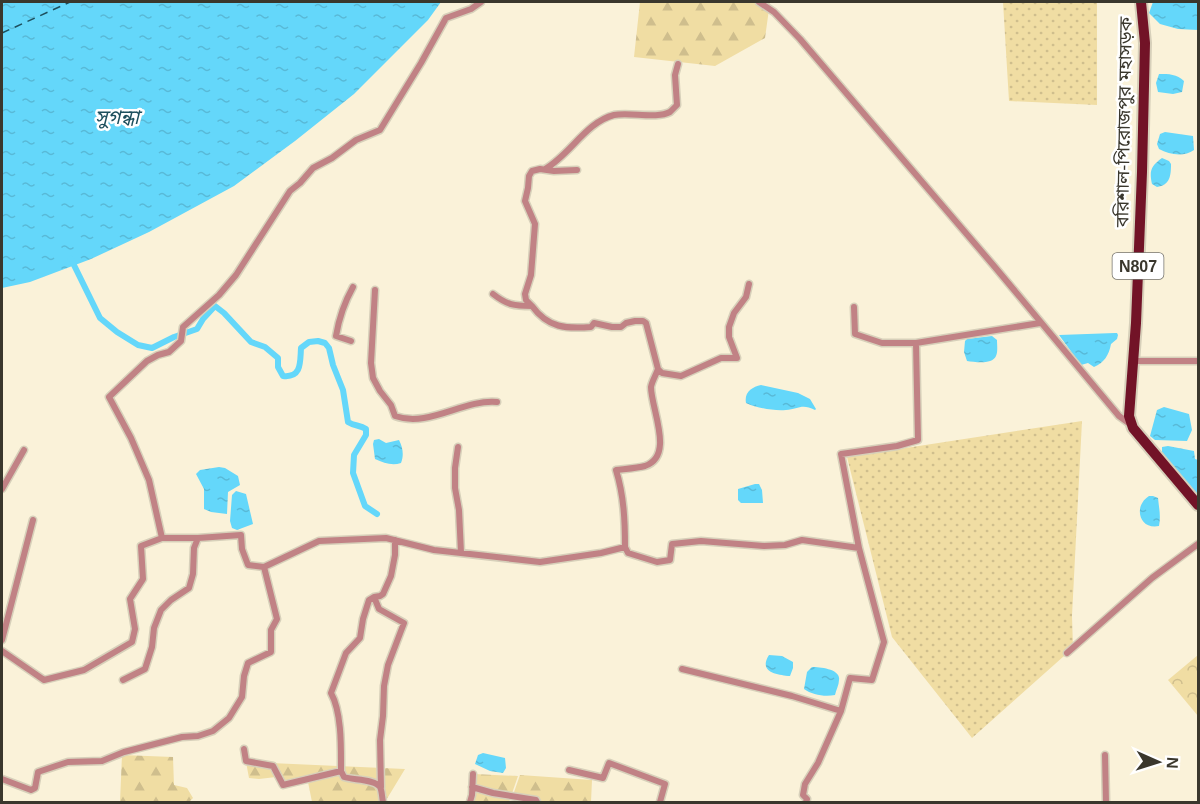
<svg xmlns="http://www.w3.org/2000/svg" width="1200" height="804" font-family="Helvetica,'Noto Sans Bengali',sans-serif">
<defs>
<pattern id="grass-dots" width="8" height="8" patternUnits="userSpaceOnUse" patternTransform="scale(1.5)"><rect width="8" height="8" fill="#f0dda3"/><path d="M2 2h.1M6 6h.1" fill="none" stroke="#cfbe8d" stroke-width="1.8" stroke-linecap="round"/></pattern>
<pattern id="forest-firs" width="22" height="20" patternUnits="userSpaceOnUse" patternTransform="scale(1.5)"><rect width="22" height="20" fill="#f0dda3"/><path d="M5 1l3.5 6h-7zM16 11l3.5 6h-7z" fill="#cfbe8d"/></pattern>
<pattern id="park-crowns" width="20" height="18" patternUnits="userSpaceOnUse" patternTransform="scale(1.5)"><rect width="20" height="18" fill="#f0dda3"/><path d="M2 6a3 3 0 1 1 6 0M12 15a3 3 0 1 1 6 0" fill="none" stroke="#cfbe8d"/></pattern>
<pattern id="water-ripples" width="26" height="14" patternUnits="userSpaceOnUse" patternTransform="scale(1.5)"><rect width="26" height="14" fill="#64d7fa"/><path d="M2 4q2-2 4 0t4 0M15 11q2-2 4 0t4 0" fill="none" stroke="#58b9d7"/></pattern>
</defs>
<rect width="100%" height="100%" fill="#faf2d9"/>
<path fill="url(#grass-dots)" d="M1003,2H1097V105L1009,101Z
M1082,421L1072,616L1073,648L972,738L892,637L847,457Z"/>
<path fill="url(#forest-firs)" d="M640,2H770L765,38L715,66L634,57Z
M122,755L173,757L174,785L187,788L193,798L189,802H120Z
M246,762L405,769L385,802H312L308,782L282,788L276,777L259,779L249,778Z
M474,774L518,776L509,802H471Z
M520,775L592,780L591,802H540L539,800L513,795Z"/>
<path fill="url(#park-crowns)" d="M1198,655V716L1168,680Z"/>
<path fill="url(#water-ripples)" d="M2,2H441L428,20L354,94L295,141L234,186L149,232L91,259L30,282L2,288Z
M1153,2H1198V30L1178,29L1160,24L1149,13Z
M1159,74C1169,74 1177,74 1184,81L1182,92L1173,94L1158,92L1156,83Z
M1165,132L1193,136L1194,150C1184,157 1170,155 1159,149L1157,144L1160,134Z
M1162,158L1169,161L1171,164C1171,176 1170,185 1157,187L1152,184C1149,171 1151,166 1162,158Z
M1115,333H1117L1118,335L1117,339L1111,344C1109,355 1104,363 1094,367L1088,363L1081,365L1059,335Z
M992,336L997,340C997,344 998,352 996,356C992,365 975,362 967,361L964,352L965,341L967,339Z
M761,385L798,393L810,399L816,409L815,410C802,403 798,409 786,410C773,411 757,408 746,403C744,392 752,387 761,385Z
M1164,407L1189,414L1192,430L1187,441L1155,440L1150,436L1157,410Z
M379,439L386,443L399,440C403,448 404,455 401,463C392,466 384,463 375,459L373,444L374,440Z
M1168,446L1194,451L1195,459L1198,460V496L1162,457V447Z
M219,467L225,468L238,476L240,485L228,492L227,514L211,512L204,509V489L196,474L200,470Z
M755,484H759L762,490L763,503H741L738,500V489Z
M236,491L246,494L253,524L237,530L232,528L230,521L232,495Z
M1149,496H1153L1158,498C1159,508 1161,516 1159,526C1139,530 1133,506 1149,496Z
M769,655L782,656L793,662V668L790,676C777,675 758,672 769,655Z
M812,667C820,667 841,669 839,680C839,685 836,690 835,695C825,697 812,695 804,689L807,672Z
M483,753L505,758L506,768L503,773L490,771L475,764L478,755Z"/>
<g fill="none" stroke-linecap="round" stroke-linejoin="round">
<path stroke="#64d7fa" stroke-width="6" d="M71,259L100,318L117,332L138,345L152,348L174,337L197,329L203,319L215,306L224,313L251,342L265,347L278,358V367L283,376C302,378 300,362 301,348L309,342L318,341L325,343L329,348L333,365L343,390L348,422C354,426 360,425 366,429V435L354,455L353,473L365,506L377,514"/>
<path stroke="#1d4f5d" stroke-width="1.5" stroke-dasharray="8 6" stroke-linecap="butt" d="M2,33L70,2"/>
<g stroke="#d7d0ba" stroke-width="9">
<path id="minor" d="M759,2L774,12L800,39L994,266L1119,416L1130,424
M545,169C570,155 586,122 614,115C630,112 657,119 670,112C671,111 676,106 677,105L675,75L678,64
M375,290L371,363L373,378L380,391L391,405L395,416C429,428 463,399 497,402
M493,294C507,305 514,306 532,306C548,328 566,329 591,327L594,323L612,327H621L626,323L635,321H643L646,323L658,369L662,373L681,376L721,358H737L729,337V327L734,313L746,297L749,284
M532,306L526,300L525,294L531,275L535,224L525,201L528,188L529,176L532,171L540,169L554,171L577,170
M854,307L855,334L882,343H916L1040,323
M351,341L336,336C339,318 344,303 353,287
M1133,361H1198
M458,447L455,468V488L459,510L461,553
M2,489L24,450
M162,538H198L241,535L242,549L248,565L264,567
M625,547L628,553L657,562L670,560L672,544L701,541L764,546L785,545L802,540L859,548L841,454L897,446L918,440L916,343
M374,597L379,609L404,623L388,665L384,686L383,716L380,740L381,787
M2,640L33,520
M2,651L44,680L84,670L132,642L135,629L130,599L143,579L141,546L162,538L149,480L131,438L109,397L147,361L158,355L169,352L181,341L183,327L219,295L236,275L290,191L300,183L313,168L332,158L356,140L380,130L421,63L446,18L471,9L481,2
M1067,653L1152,578L1198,544
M682,669L792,696L841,711L850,678L872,680L884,642L859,548
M123,680L145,669L152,647L154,628L161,610L171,600L189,588L193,574L194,548L198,538
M244,749L246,761L273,766L283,785L341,771L344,777C353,780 375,779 380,787C382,790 382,798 383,802
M1105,755L1106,802
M569,770L603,778L609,763L665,784L660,802
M341,771C341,748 342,713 331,693L346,653L360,638L363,619L369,600L374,597L380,596L383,594L391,576L395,555V540
M2,779L31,790L35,788L38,772L68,762L102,761L124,752L182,737L198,736L213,731L229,718L242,697L244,676L248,663L271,652V630L277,619L264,567L319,541L386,538L434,550L540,562L601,553L625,547C625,521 624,496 616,470C624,469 638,468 645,466C675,456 651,409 651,387C652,381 656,375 658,369
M472,787L493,793L536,800L537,802
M470,802L472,795L473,774
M806,802L807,799L803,795L805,784L818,763L841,711"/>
</g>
<g stroke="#d7d0ba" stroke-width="14">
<path id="trunk" d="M1141,2L1145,43L1142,172L1136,323L1129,416L1133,428L1198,505"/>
</g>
<use href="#minor" stroke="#c18285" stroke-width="6"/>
<use href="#trunk" stroke="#721327" stroke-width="10"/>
</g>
<g text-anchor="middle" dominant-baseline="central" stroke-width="5" stroke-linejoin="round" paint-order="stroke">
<rect fill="#fff" stroke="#75736c" stroke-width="1.5" x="1112.5" y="253" width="51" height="26" rx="4.5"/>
<g font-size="16" font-weight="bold" fill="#3a372d">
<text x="1138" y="266">N807</text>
</g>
<g font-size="18" fill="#3a372d" stroke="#fff">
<text transform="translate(1124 122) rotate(-89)">বরিশাল-পিরোজপুর মহাসড়ক</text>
</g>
<g font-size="20" font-style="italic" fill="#1d4f5d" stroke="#fff">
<text x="117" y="117">সুগন্ধা</text>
</g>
</g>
<rect width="1200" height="804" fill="none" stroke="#3a372d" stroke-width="6"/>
<g transform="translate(1158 762) rotate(93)" stroke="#ffffff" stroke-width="4.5" paint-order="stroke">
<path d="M0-4.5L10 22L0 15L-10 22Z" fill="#3a372d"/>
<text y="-9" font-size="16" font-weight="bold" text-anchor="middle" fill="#3a372d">N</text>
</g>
</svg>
